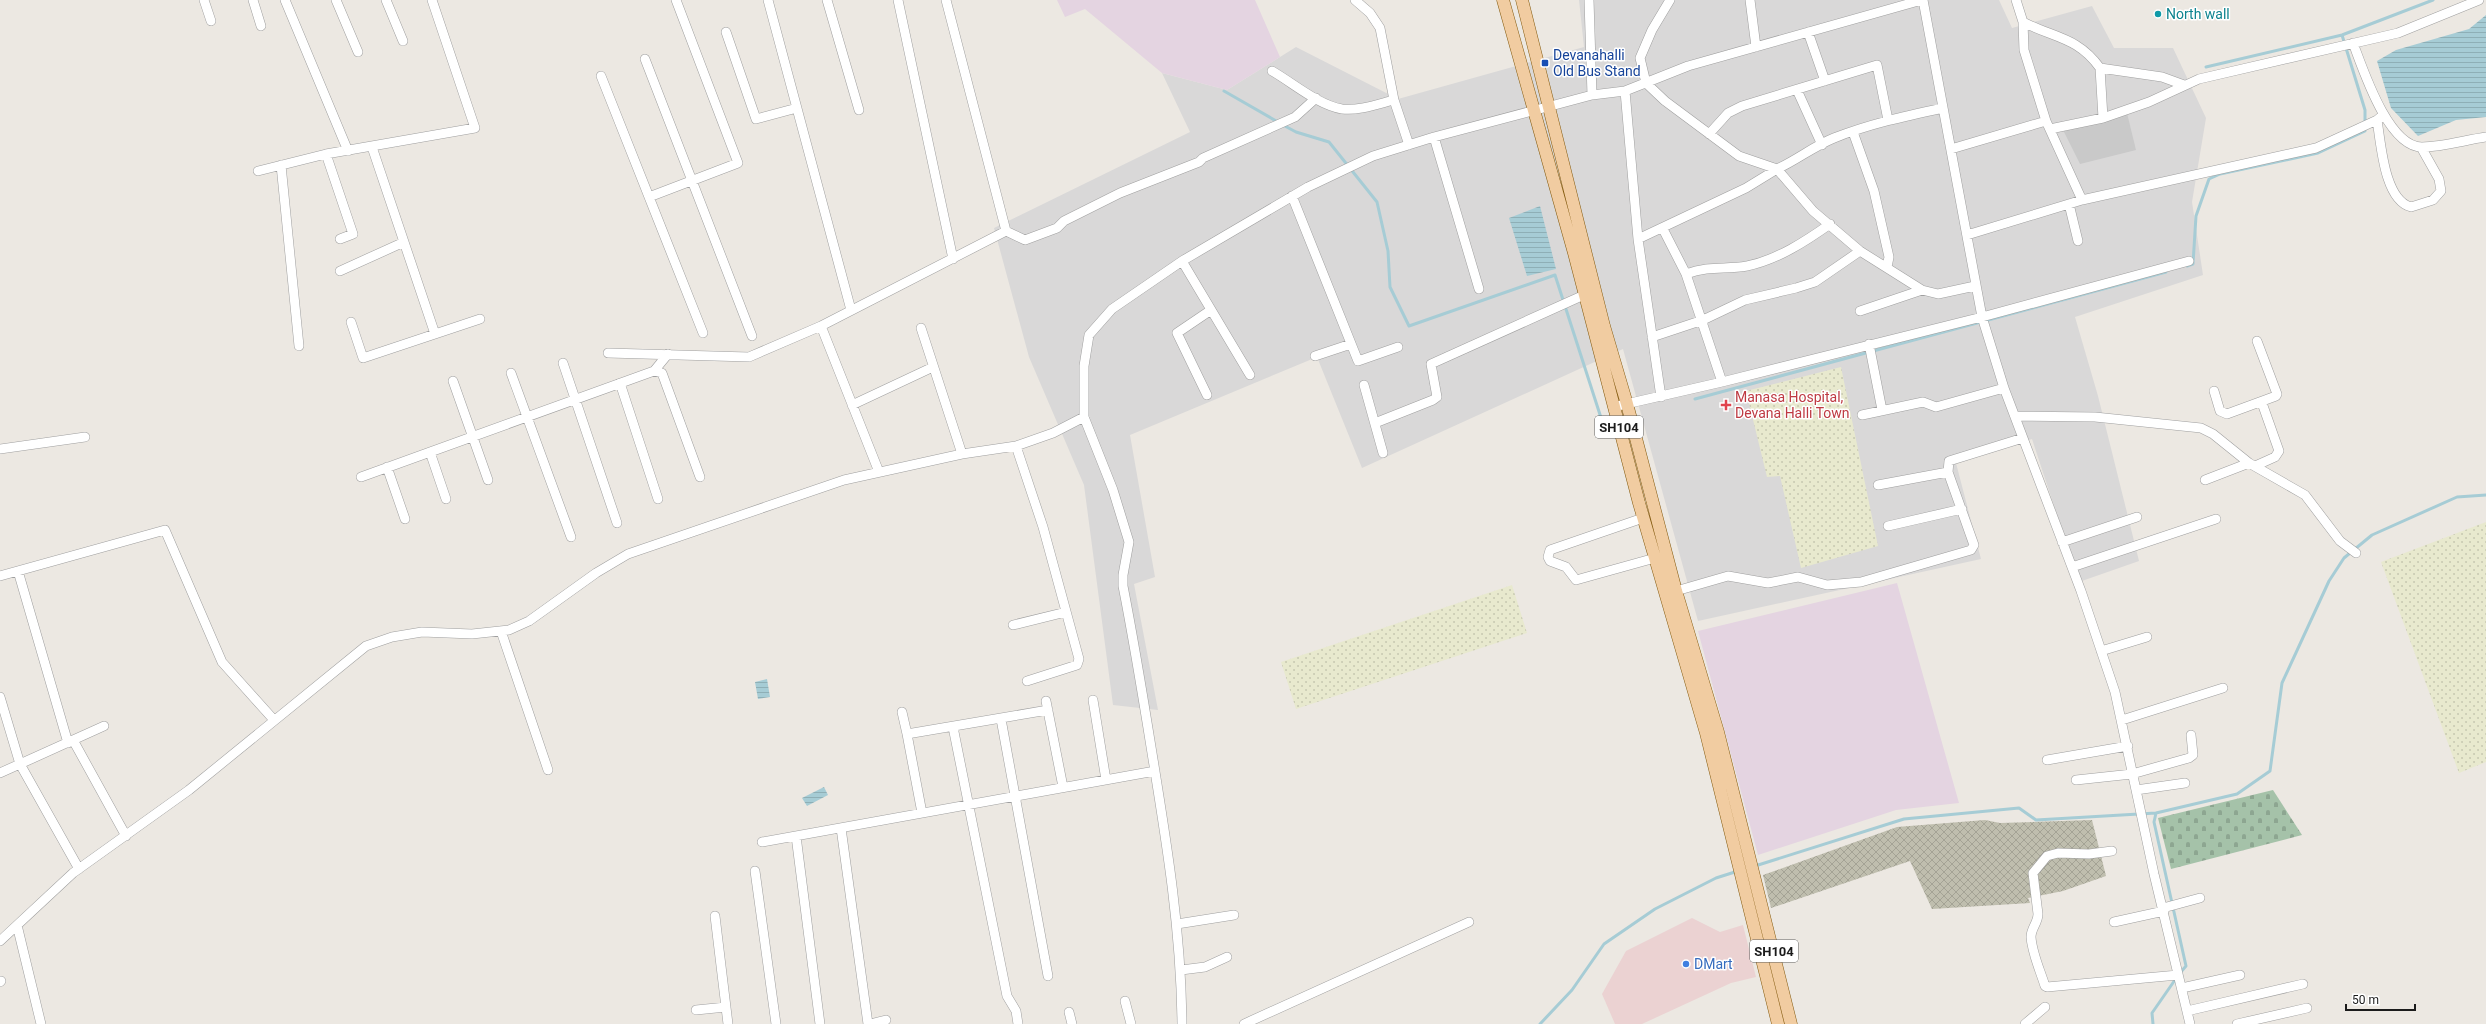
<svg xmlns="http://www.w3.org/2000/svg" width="2486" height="1024" font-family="Roboto,sans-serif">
<defs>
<pattern id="construction-cross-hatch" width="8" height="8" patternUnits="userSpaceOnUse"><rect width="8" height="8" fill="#bfbeae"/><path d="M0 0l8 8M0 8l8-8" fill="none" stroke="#a4a395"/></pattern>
<pattern id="farmland-dots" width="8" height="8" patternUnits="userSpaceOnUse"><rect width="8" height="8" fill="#e8e9ce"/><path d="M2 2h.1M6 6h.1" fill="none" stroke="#c6c7b0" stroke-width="1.8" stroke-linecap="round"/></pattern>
<pattern id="cemetery-stones" width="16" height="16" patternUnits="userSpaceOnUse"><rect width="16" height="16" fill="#a5c2a9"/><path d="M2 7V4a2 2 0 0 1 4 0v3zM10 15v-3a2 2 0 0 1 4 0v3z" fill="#8da691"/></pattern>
<pattern id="water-rules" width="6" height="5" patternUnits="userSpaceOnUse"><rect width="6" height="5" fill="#a6ccd5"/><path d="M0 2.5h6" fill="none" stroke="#8eafb6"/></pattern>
</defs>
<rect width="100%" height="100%" fill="#ece8e2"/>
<path fill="#d9d8d8" d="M1579,0H1999L2012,28L2092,6L2114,48H2173L2206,118L2192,202L2203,275L2075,317L2098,396L2139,561L2079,582L2032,439L1956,463L1981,559L1698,621L1623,349L1362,468L1317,357L1130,435L1155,577L1134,584L1158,710L1113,705L1084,485L1029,357L994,228L1190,132L1162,73L1227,90L1296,47L1398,99L1584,47Z"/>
<path fill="#ebd2d2" d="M1692,918L1720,932L1743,925L1756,977L1731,983L1642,1024H1615L1602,994L1626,951Z"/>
<path fill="#e4d4e1" d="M1057,0H1255L1280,57L1227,90L1162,73L1085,9L1065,17Z
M1897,583L1959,803L1896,810L1758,855L1698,631Z"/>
<path fill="#c9c9c9" d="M2127,113L2136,150L2080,164L2062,128Z"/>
<path fill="url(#construction-cross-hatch)" d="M1985,820L2000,823L2092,820L2106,876L2063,891L2028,898L2030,903L1932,909L1910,861L1771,908L1763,875L1897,827Z"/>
<path fill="url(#farmland-dots)" d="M1841,367L1878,546L1801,568L1780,476L1767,477L1746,391Z
M2486,522V762L2459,773L2381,562Z
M1512,585L1527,633L1296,709L1281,662Z"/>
<path fill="url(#cemetery-stones)" d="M2273,790L2302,835L2171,869L2158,818Z"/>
<path fill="url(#water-rules)" d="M2486,15V117L2456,120L2418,136L2391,108L2377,61L2396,50L2469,29Z
M1540,206L1556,269L1527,276L1509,218Z
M767,679L770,697L758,699L755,682Z
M824,787L828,795L807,806L802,798Z"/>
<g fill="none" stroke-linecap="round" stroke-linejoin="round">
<path stroke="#a6ccd5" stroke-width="3" d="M2206,67L2342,35L2433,0
M1224,91L1278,122
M1283,125L1296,132L1329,142L1377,202L1388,251L1390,287L1409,326L1555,275L1603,424
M2187,266L2193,264L2196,216L2209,179L2220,174L2318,153L2365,131V110L2342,35
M1695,399L2166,272
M1755,866L1904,819L2019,808L2036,820L2156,813
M2180,973L2186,966L2154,822L2156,813L2237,794L2270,771L2282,683L2329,581L2344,558L2372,535L2457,497L2486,495
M1540,1024L1572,990L1604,944L1655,909L1716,878L1738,871
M2153,1024L2152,1013L2177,977"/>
<g stroke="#9f9f9f" stroke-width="10">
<path id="minor" d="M204,0L211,21
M253,0L261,26
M285,0L348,151
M336,0L358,52
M386,0L403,41
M768,0L851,310
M827,0L859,110
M898,0L953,259
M946,0L1006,231
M1355,0L1370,13L1380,28L1394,100L1409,145
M1589,0L1592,95
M1670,0L1652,30L1640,58L1646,83L1665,101L1739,156L1777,169C1797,160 1814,146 1834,138C1869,124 1906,116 1943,108
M1750,0L1756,47
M1923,0L1982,317L2004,388L2081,591L2115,692L2154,874L2190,1024
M2016,0L2023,22C2054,38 2078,37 2100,68L2103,118
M2023,22L2024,50L2046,121L2082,200
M726,32L756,119L797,108
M1808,32L1825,81
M2353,43C2363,69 2388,147 2422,147C2443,147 2465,140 2486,137
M645,59L752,336
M2100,68L2162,77L2184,85
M1272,71C1293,83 1318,105 1342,109C1359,111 1378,104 1394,100
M601,76L703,333
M1797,90L1822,145
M1625,91L1638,239L1661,397
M2377,120C2381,143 2384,200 2411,207L2433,200L2441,191L2439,179L2421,147
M2050,129L2103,118L2149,102L2199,79L2398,33L2479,0
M1853,132L1874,191L1889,257L1887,267
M1709,134L1728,113L1742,106L1877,65L1888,120
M1434,137L1479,289
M372,147L435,334
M1951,149L2046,121
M326,154L353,234L340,239
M281,165L299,346
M258,171L326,154L475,128L432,0
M1292,196L1358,361L1398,347
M649,197L738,163L676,0
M2069,204L2078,241
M1663,229L1686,274L1722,382
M1967,235L2082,200L2316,148L2377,120L2383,115
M1638,239L1746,188L1777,169L1813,211L1860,251L1922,290L1938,294L1975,286
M1182,261L1250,375
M340,271L404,242
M1686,274C1711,265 1725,270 1747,266C1777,260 1806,241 1830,224
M1860,311L1922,290
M351,322L363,358L480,319
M821,326L879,472
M921,328L962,454
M1652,337L1703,320L1745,300L1796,288L1815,282L1860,251
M1869,344L1882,410
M608,353L749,357L821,326L1006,231L1025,240L1057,228L1064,221L1120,193L1199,162L1203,158L1295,117L1316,98
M1315,356L1351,344
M563,363L617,523
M654,371L662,373L700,477
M511,373L571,537
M453,381L488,480
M620,383L658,499
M1364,385L1383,453
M2214,391L2220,411L2227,414L2276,396L2277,394L2257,341
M1207,395L1177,333L1211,310
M852,405L933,367
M1613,407L1722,382L1982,317L2189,261
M1862,415L1923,402L1936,407L2004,388
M2015,416L2095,417L2201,428L2213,434L2249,463L2305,495L2340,541L2356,553
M1084,417L1113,490L1129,542L1123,575V586C1134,642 1143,697 1152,753C1167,845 1181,930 1182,1024
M1375,423L1433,400L1437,397L1431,364L1584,295
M1016,446L1043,527L1079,659L1077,665L1027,681
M0,449L85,437
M430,452L446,499
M2255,466L2275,457L2279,451L2262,403
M387,467L405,519
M361,477L654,371L668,354
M2205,480L2249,463
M1878,485L1948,472L1949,461L2023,438
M1643,518L1550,550L1548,557L1550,561L1566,567L1576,580L1655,558
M1888,526L1962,509
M2062,542L2137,517
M2072,567L2216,519
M18,571L68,743
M0,576L165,530L222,662L274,720
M1676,591L1728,576L1768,583L1798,577L1827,585L1861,582L1971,550L1974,545L1948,472
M1013,625L1066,612
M501,631L548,770
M2101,651L2147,637
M0,697L20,764L79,869
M1093,700L1106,780
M1046,701L1063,787
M902,712L907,734L1048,710
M1001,719L1048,976
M2122,720L2223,688
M953,727L1007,996L1016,1011L1018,1024
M907,734L922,813
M73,740L126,836
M2047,760L2128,746
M0,773L104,726
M2076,780L2132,774L2189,758L2193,755L2191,735
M2136,790L2185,783
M841,828L868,1024
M796,836L820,1024
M762,842L1155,771
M2112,851L2089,854L2058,853L2047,856L2033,873L2038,914C2038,923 2031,928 2031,937C2032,953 2040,970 2045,986L2047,987L2178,975
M755,871L776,1024
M2163,908L2200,898
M715,916L728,1024
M2114,922L2164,911
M1177,924L1234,915
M17,925L41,1024
M0,941L73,873L189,790L366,646L392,637L422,632L472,634L509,630L529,621L596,573L628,554L844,480L962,454L1016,446L1053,433L1084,417V366L1089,335L1112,309L1182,261L1308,187L1373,156L1434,137L1592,95L1625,91L1688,66L1922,0
M1181,970L1205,967L1227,957
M0,982L1,981
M2182,988L2240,975
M1125,1001L1131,1024
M696,1010L726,1007
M2187,1011L2303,984
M1069,1012L1072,1024
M870,1024L886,1020
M1244,1024L1469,922
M2025,1024L2045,1007
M2237,1024L2307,1008"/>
</g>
<g stroke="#835a0f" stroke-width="13">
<path id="major" d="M1503,0L1574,253L1639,503L1706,733L1778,1024
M1522,0L1604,326L1627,404L1676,591L1718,732L1791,1024"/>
</g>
<use href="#minor" stroke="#fff" stroke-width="9"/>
<use href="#major" stroke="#f1cca1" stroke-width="12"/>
</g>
<circle fill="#0f9aa8" stroke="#fff" stroke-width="1.5" cx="2158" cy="14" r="4"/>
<rect fill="#1a4fb4" stroke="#fff" stroke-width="1.5" x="1541" y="59" width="8" height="8" rx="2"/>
<path fill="#e0444e" stroke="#fff" stroke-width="1.5" d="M1724 399h4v4h4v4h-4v4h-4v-4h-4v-4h4z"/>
<circle fill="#3f7fe0" stroke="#fff" stroke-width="1.5" cx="1686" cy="964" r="4"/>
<g text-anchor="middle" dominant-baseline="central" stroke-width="3" stroke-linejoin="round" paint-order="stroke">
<g fill="#fff" stroke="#5f5f5f" stroke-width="1">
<rect x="1595" y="416" width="48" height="22" rx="3"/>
<rect x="1750" y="940" width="48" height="22" rx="3"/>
</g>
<g font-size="13" font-weight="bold" fill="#1b1b1b">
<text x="1619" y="427">SH104</text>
<text x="1774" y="951">SH104</text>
</g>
<g font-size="14" fill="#0d838f" stroke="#fff" text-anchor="start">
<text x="2166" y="14">North wall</text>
</g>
<g font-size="14" fill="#164399" stroke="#fff" text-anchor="start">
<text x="1553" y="55">Devanahalli<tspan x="1553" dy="16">Old Bus Stand</tspan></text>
</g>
<g font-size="14" fill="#be3a42" stroke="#fff" text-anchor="start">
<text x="1735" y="397">Manasa Hospital,<tspan x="1735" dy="16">Devana Halli Town</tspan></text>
</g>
<g font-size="14" fill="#366cbe" stroke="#fff" text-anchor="start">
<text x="1694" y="964">DMart</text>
</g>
</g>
<path d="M2346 1004v6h69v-6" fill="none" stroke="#1b1b1b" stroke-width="2"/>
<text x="2352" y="1004" font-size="12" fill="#1b1b1b" stroke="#ffffff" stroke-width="3" paint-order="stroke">50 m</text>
</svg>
